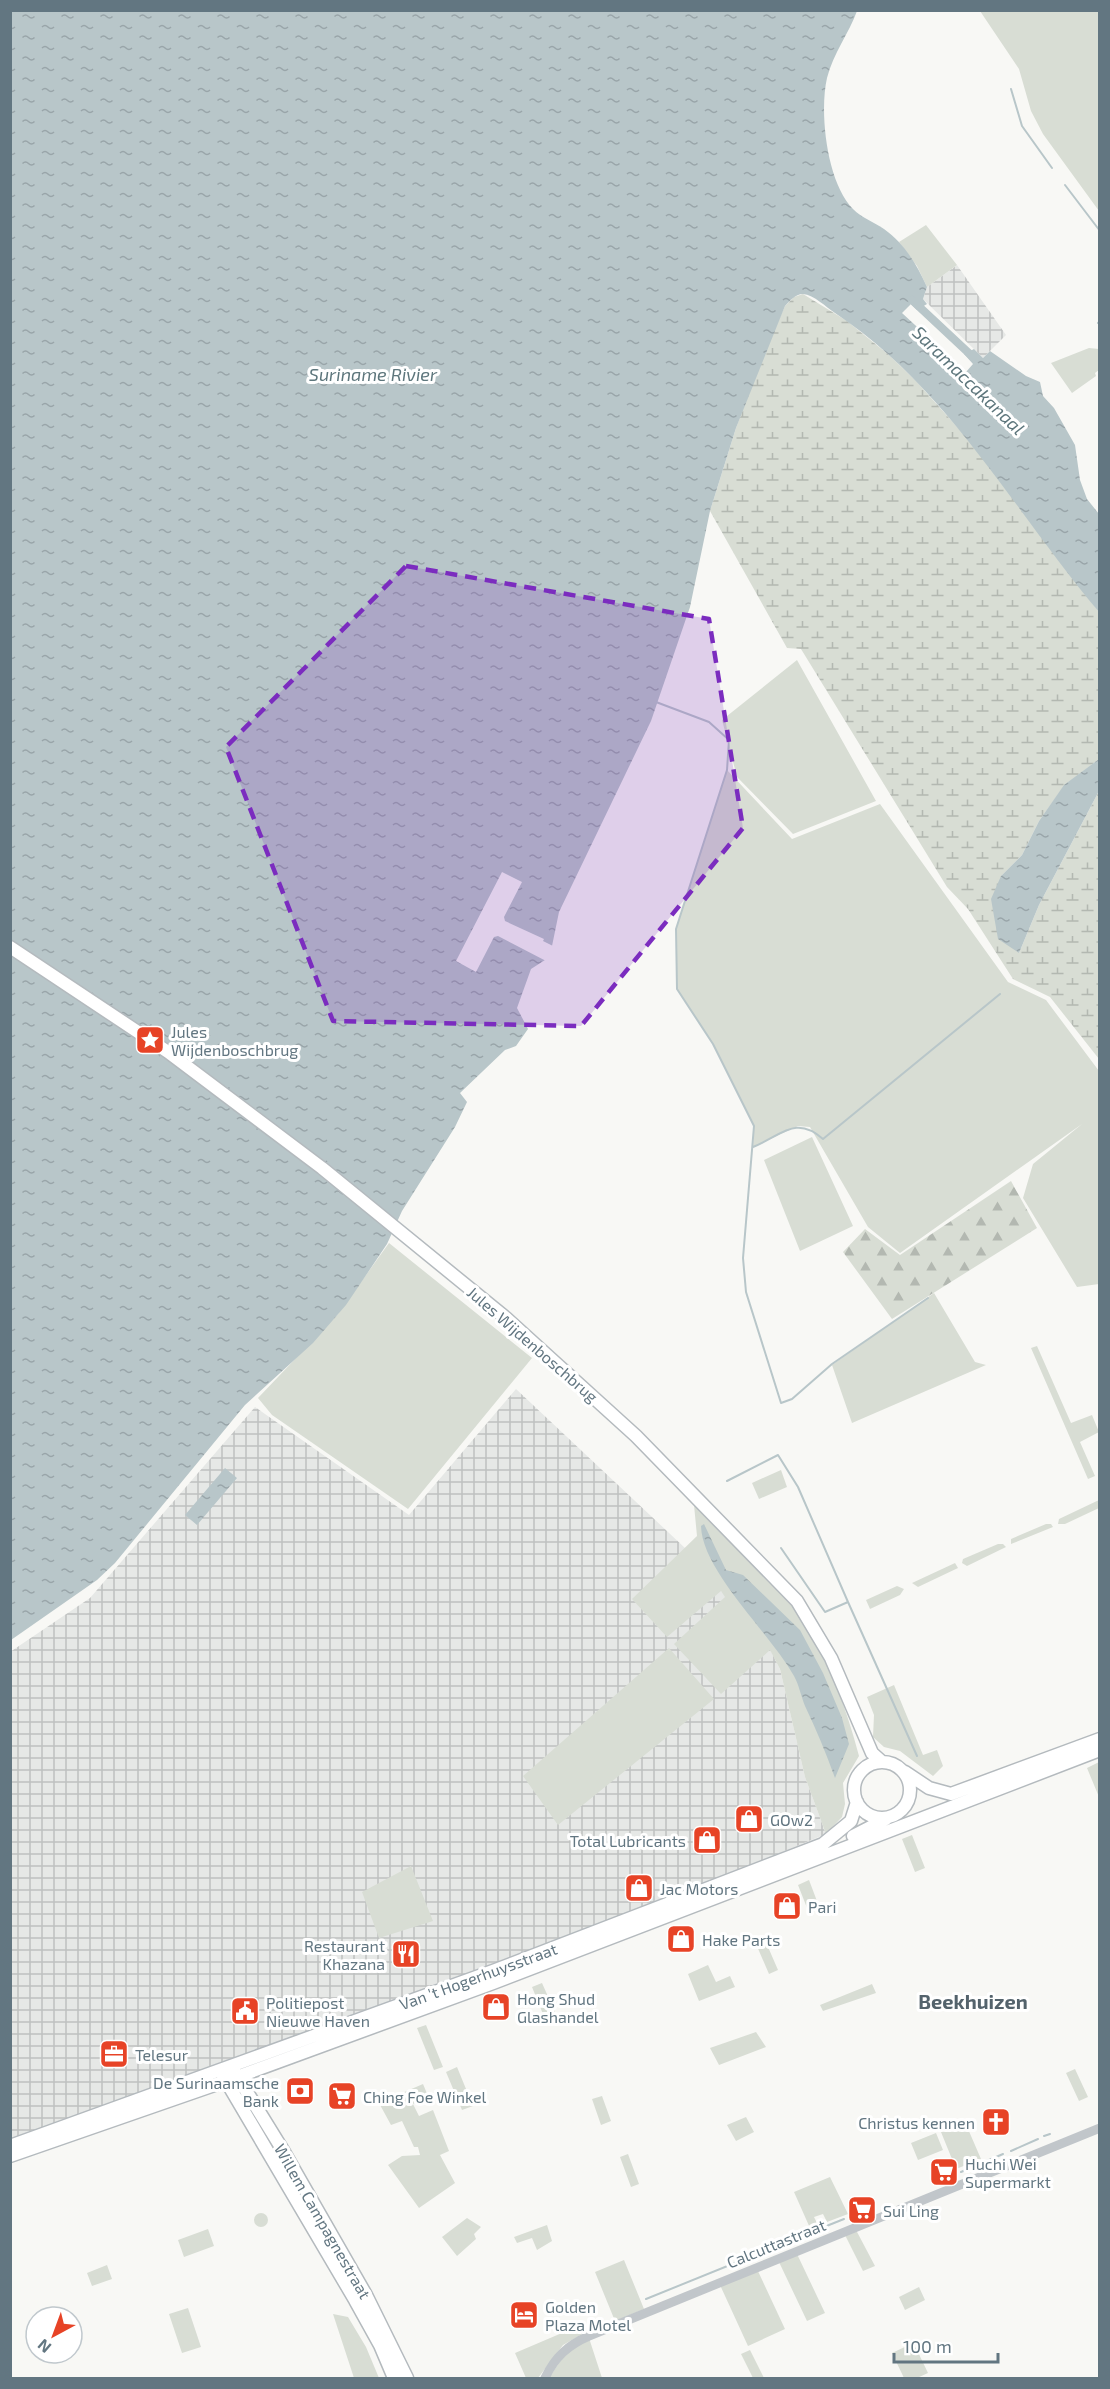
<svg xmlns="http://www.w3.org/2000/svg" width="1110" height="2389" font-family="'Exo 2',sans-serif">
<defs>
<pattern id="industrial-grid" width="8" height="8" patternUnits="userSpaceOnUse" patternTransform="scale(1.5)"><rect width="8" height="8" fill="#e6e8e6"/><path d="M0 4h8M4 0v8" fill="none" stroke="#bec1c0"/></pattern>
<pattern id="forest-firs" width="22" height="20" patternUnits="userSpaceOnUse" patternTransform="scale(1.5)"><rect width="22" height="20" fill="#d8ddd4"/><path d="M5 1l3.5 6h-7zM16 11l3.5 6h-7z" fill="#b3b8b1"/></pattern>
<pattern id="wetland-marsh" width="20" height="14" patternUnits="userSpaceOnUse" patternTransform="scale(1.5)"><rect width="20" height="14" fill="#d8ddd4"/><path d="M1 5h8M5 5V1M11 12h8M15 12V8" fill="none" stroke="#b3b8b1"/></pattern>
<pattern id="water-ripples" width="26" height="14" patternUnits="userSpaceOnUse" patternTransform="scale(1.5)"><rect width="26" height="14" fill="#b8c6c9"/><path d="M2 4q2-2 4 0t4 0M15 11q2-2 4 0t4 0" fill="none" stroke="#99a5a9"/></pattern>
</defs>
<rect width="100%" height="100%" fill="#f8f8f5"/>
<path fill="url(#industrial-grid)" d="M957,265L1006,335L983,358L923,299L927,287Z
M516,1389L685,1548L770,1649L780,1669L805,1777L826,1834L576,1937L11,2143L10,1652L90,1598L255,1407L409,1515Z"/>
<path fill="#d8ddd4" d="M980,11H1099V211L1043,134L1031,111L1019,69Z
M926,225L957,265L927,287L917,266L899,242Z
M1089,348L1099,349V370L1095,373L1096,376L1072,393L1051,363Z
M797,660L876,801L793,834L737,777L722,720Z
M727,770L792,839L880,804L1008,982L1046,1000L1099,1071V1284L1077,1287L1023,1198L1033,1164L1082,1124L900,1253L868,1227L810,1127L798,1126L753,1147L754,1126L713,1044L677,989L676,929Z
M812,1137L853,1226L800,1251L764,1160Z
M389,1243L532,1358L408,1509L272,1415L258,1398L338,1314Z
M934,1293L975,1362L986,1365L852,1423L832,1365Z
M1037,1346L1071,1423L1092,1415L1099,1432L1080,1442L1095,1476L1088,1479L1031,1348Z
M781,1470L787,1487L759,1499L752,1483Z
M1099,1500V1508L1065,1524H1058L1059,1519Z
M694,1505C729,1536 767,1567 794,1605C823,1644 847,1709 859,1756L843,1783L845,1804L842,1817L826,1834L805,1777L780,1669L770,1650L721,1694L674,1644L725,1597L721,1591L667,1637L632,1599L697,1536Z
M1046,1524H1051L1053,1527L1011,1544V1539Z
M998,1544H1003L1006,1547L967,1566L962,1563L963,1559Z
M955,1563L958,1568L918,1587L912,1583Z
M897,1586L904,1589L900,1595L870,1609L866,1600Z
M669,1648L714,1699L558,1825L523,1776Z
M894,1685L923,1755L937,1750L943,1766L933,1776L900,1751L884,1747L873,1737L874,1715L867,1697Z
M1099,1762L1100,1797H1099L1087,1768Z
M912,1835L925,1868L915,1872L902,1839Z
M411,1866L433,1921L379,1938L362,1892Z
M809,1880L820,1909L809,1913L798,1885Z
M765,1940L778,1970L769,1974L756,1944Z
M708,1965L716,1982L730,1976L735,1987L699,2001L688,1974Z
M542,1983L558,2019L547,2024L532,1987Z
M872,1984L876,1993L823,2011L820,2005Z
M426,2025L443,2067L434,2070L417,2028Z
M756,2032L766,2047L719,2065L710,2048Z
M457,2067L473,2106L462,2110L446,2072Z
M1075,2069L1088,2097L1079,2101L1066,2073Z
M423,2084L428,2096L413,2104L419,2116L433,2110L449,2151L440,2155L455,2183L419,2208L388,2165L402,2156L420,2155L418,2147H414L402,2121L391,2125L379,2103Z
M602,2096L611,2121L601,2125L592,2099Z
M746,2117L754,2132L736,2141L727,2125Z
M965,2122L981,2159L956,2169L941,2132Z
M936,2133L943,2150L918,2160L911,2143Z
M628,2154L639,2184L631,2187L620,2157Z
M830,2177L848,2214L827,2222L823,2214L814,2217L818,2225L810,2228L794,2192Z
M254 2220a7 7 0 1 1 14 0a7 7 0 1 1-14 0Z
M467,2218L481,2227L474,2234L476,2239L457,2256L442,2237Z
M547,2225L552,2241L537,2250L532,2238L517,2243L514,2237Z
M208,2229L214,2246L184,2257L178,2240Z
M856,2230L875,2266L863,2271L845,2235Z
M797,2254L825,2313L807,2321L779,2262Z
M624,2260L644,2309L615,2321L595,2272Z
M107,2265L112,2279L92,2286L87,2273Z
M757,2269L785,2329L748,2346L720,2285Z
M919,2287L925,2300L905,2310L899,2297Z
M188,2308L201,2347L182,2353L169,2314Z
M333,2314L348,2317L366,2347L379,2378H354Z
M583,2324L586,2332L563,2345L538,2378H526L515,2353Z
M589,2338L602,2378H549L565,2354Z
M911,2344L916,2348L928,2373L917,2378H904L892,2353Z
M750,2350L764,2378H753L741,2354Z"/>
<path fill="url(#forest-firs)" d="M1011,1181L1037,1228L892,1319L843,1252L865,1229L900,1255Z"/>
<path fill="url(#wetland-marsh)" d="M803,294L847,321L889,355L916,381L975,447L1099,612V759L1064,786L1039,821L1022,855L1001,876L1019,953L1039,905L1099,791V1059L1050,997L1013,979L968,909L947,887L801,649L787,648L710,511L736,428L767,346L785,306L794,297Z"/>
<path fill="url(#water-ripples)" d="M11,11H857C849,33 833,54 827,78C819,113 827,183 853,209C862,218 874,222 884,229C905,244 917,265 927,287L923,299L927,304L917,310L911,304L902,313L966,372L973,364L964,354L974,349L983,358L990,351L1026,376L1040,382L1043,396L1054,408L1075,445L1080,480L1087,499L1099,514V612C1013,510 948,388 835,313C826,307 814,295 803,294C795,294 790,301 785,306L736,428L710,511L690,607L651,721L559,912L552,946L545,960L531,969L517,1008L528,1029L516,1046L505,1050L460,1093L467,1102L455,1127L402,1211L387,1244L346,1305L313,1343L245,1405L115,1563L97,1580L11,1640Z
M1099,759V791L1039,905L1019,953L998,939L991,899L1001,876L1022,855L1039,821L1064,785Z
M225,1468L237,1478L197,1525L185,1515Z
M704,1524L726,1570L743,1575L800,1630L823,1673L842,1718L849,1744L835,1778C826,1753 816,1729 805,1706C801,1696 799,1685 794,1676C770,1633 702,1571 701,1526Z"/>
<path fill="#f8f8f5" d="M502,872L522,882L504,917L505,921L544,939L543,941L555,947L548,962L498,936L494,937L476,972L456,961Z"/>
<g fill="none" stroke-linecap="round" stroke-linejoin="round">
<path stroke="#b8c6c9" stroke-width="2" d="M1011,89L1022,126L1052,168
M1065,185L1100,231
M1098,323L1100,321
M656,702L709,722L729,740L727,770L676,929L677,989L713,1044L754,1126L743,1258L746,1292L781,1403L792,1399L832,1364
M753,1147C782,1135 796,1115 823,1139L1000,994
M832,1364L928,1298
M727,1481L778,1455L798,1487L848,1602L825,1612L781,1548
M848,1602L917,1756
M1044,2136L1050,2134
M1011,2151L1038,2139
M961,2172L1003,2154
M814,2231L844,2219
M646,2299L762,2252"/>
<path stroke="#b8c6c9" stroke-width="8" d="M912,300L973,357"/>
<g stroke="#b4babe" stroke-width="15">
<path id="major" d="M10,947L168,1052L322,1168L506,1318L636,1436L797,1601L831,1658L872,1753L881,1761
M854 1790a28 28 0 1 1 56 0a28 28 0 1 1-56 0Z
M905,1772L929,1788L951,1794L1100,1739
M853,1836L886,1819
M234,2071L284,2152L366,2295L407,2378
M222,2074L355,2300L380,2345L394,2378
M10,2146L493,1971L823,1844L851,1821L857,1802
M10,2156L226,2081L493,1983L1100,1750"/>
</g>
<path stroke="#c1c6ca" stroke-width="9" d="M545,2378C555,2357 568,2345 589,2336L1100,2128"/>
<use href="#major" stroke="#fff" stroke-width="12"/>
</g>
<path fill="#7b2cbf" fill-opacity="0.2" stroke="#7b2cbf" stroke-width="4.5" stroke-dasharray="12 8" stroke-linejoin="round" d="M406,566L709,619L743,828L581,1026L333,1021L226,747Z"/>
<defs>
<g id="sight-square" transform="scale(1.5)"><rect x="-9" y="-9" width="18" height="18" rx="4" fill="#e74326" stroke="#fff"/><path d="M0-6L1.8-2.2L6-1.7L2.9 1.2L3.7 5.4L0 3.3L-3.7 5.4L-2.9 1.2L-6-1.7L-1.8-2.2Z" fill="#fff"/></g>
<g id="shop-square" transform="scale(1.5)"><rect x="-9" y="-9" width="18" height="18" rx="4" fill="#e74326" stroke="#fff"/><path d="M-5-2.5h2.3a2.7 3.5 0 0 1 5.4 0H5L5.5 6h-11ZM-1.5-2.5h3a1.5 2.3 0 0 0-3 0Z" fill="#fff"/></g>
<g id="restaurant-square" transform="scale(1.5)"><rect x="-9" y="-9" width="18" height="18" rx="4" fill="#e74326" stroke="#fff"/><path d="M-5-6h1v4h1v-4h1v4h1v-4h1v5L-1.5 .5V6h-2V.5L-5-1ZM5-6V6H3V1.5H1.5Q1.5-4 5-6Z" fill="#fff"/></g>
<g id="civic-square" transform="scale(1.5)"><rect x="-9" y="-9" width="18" height="18" rx="4" fill="#e74326" stroke="#fff"/><path d="M-.6-6.5H3V-4.5H.6V-3L4-1V1h2V6H-6V1h2V-1L-.6-3ZM-1.2 2.5V6h2.4V2.5Z" fill="#fff"/></g>
<g id="office-square" transform="scale(1.5)"><rect x="-9" y="-9" width="18" height="18" rx="4" fill="#e74326" stroke="#fff"/><path d="M-6-3h4V-5.5h4V-3h4V5H-6ZM-1-4.5V-3h2v-1.5ZM-6 0V1H6V0Z" fill="#fff"/></g>
<g id="bank-square" transform="scale(1.5)"><rect x="-9" y="-9" width="18" height="18" rx="4" fill="#e74326" stroke="#fff"/><path d="M-6-4H6V4H-6ZM0-2.3a2.3 2.3 0 1 0 0 4.6a2.3 2.3 0 1 0 0-4.6Z" fill="#fff"/></g>
<g id="supermarket-square" transform="scale(1.5)"><rect x="-9" y="-9" width="18" height="18" rx="4" fill="#e74326" stroke="#fff"/><path d="M-6-5.5h2.5l.6 2H6L4.5 2H-2.5L-4.4-4H-6ZM-1.5 3.2a1.3 1.3 0 1 0 .1 0ZM3 3.2a1.3 1.3 0 1 0 .1 0Z" fill="#fff"/></g>
<g id="church-square" transform="scale(1.5)"><rect x="-9" y="-9" width="18" height="18" rx="4" fill="#e74326" stroke="#fff"/><path d="M-1.2-6h2.4v3.5h3.3v2.4h-3.3V6h-2.4V-.1h-3.3v-2.4h3.3Z" fill="#fff"/></g>
<g id="hotel-square" transform="scale(1.5)"><rect x="-9" y="-9" width="18" height="18" rx="4" fill="#e74326" stroke="#fff"/><path d="M-6-4.5h1.5V1H6V5H4.5V3h-9V5H-6ZM-4 0a1.8 1.8 0 1 1 3.6 0ZM.5 0V-2.5h3Q6-2.5 6 0Z" fill="#fff"/></g>
</defs>
<g fill-rule="evenodd">
<use href="#sight-square" x="150" y="1040"/>
<use href="#shop-square" x="749" y="1819"/>
<use href="#shop-square" x="707" y="1840"/>
<use href="#shop-square" x="639" y="1888"/>
<use href="#shop-square" x="787" y="1906"/>
<use href="#shop-square" x="681" y="1939"/>
<use href="#restaurant-square" x="406" y="1954"/>
<use href="#shop-square" x="496" y="2007"/>
<use href="#civic-square" x="245" y="2011"/>
<use href="#office-square" x="114" y="2054"/>
<use href="#bank-square" x="300" y="2091"/>
<use href="#supermarket-square" x="342" y="2096"/>
<use href="#church-square" x="996" y="2122"/>
<use href="#supermarket-square" x="944" y="2172"/>
<use href="#supermarket-square" x="862" y="2210"/>
<use href="#hotel-square" x="524" y="2315"/>
</g>
<g text-anchor="middle" dominant-baseline="central" stroke-width="6" stroke-linejoin="round" paint-order="stroke">
<g font-size="16" fill="#627681" stroke="#fff" text-anchor="start">
<text x="171" y="1031">Jules<tspan x="171" dy="18">Wijdenboschbrug</tspan></text>
<text x="770" y="1819">GOw2</text>
<text x="686" y="1840" text-anchor="end">Total Lubricants</text>
<text x="660" y="1888">Jac Motors</text>
<text x="808" y="1906">Pari</text>
<text x="702" y="1939">Hake Parts</text>
<text x="385" y="1945" text-anchor="end">Restaurant<tspan x="385" dy="18">Khazana</tspan></text>
<text x="517" y="1998">Hong Shud<tspan x="517" dy="18">Glashandel</tspan></text>
<text x="266" y="2002">Politiepost<tspan x="266" dy="18">Nieuwe Haven</tspan></text>
<text x="135" y="2054">Telesur</text>
<text x="279" y="2082" text-anchor="end">De Surinaamsche<tspan x="279" dy="18">Bank</tspan></text>
<text x="363" y="2096">Ching Foe Winkel</text>
<text x="975" y="2122" text-anchor="end">Christus kennen</text>
<text x="965" y="2163">Huchi Wei<tspan x="965" dy="18">Supermarkt</tspan></text>
<text x="883" y="2210">Sui Ling</text>
<text x="545" y="2306">Golden<tspan x="545" dy="18">Plaza Motel</tspan></text>
</g>
<g font-size="16" fill="#627681" stroke="#fff">
<text transform="translate(533 1344) rotate(41)">Jules Wijdenboschbrug</text>
<text transform="translate(478 1976) rotate(-20)">Van 't Hogerhuysstraat</text>
<text transform="translate(323 2221) rotate(60)">Willem Campagnestraat</text>
<text transform="translate(776 2243) rotate(-22)">Calcuttastraat</text>
</g>
<g font-size="18" font-style="italic" fill="#5d767c" stroke="#fff">
<text x="373" y="374">Suriname Rivier</text>
<text transform="translate(969 380) rotate(44)">Saramaccakanaal</text>
</g>
<g font-size="20" font-weight="bold" fill="#54636c" stroke="#fff">
<text x="973" y="2001">Beekhuizen</text>
</g>
</g>
<rect width="1110" height="2389" fill="none" stroke="#627681" stroke-width="24"/>
<g transform="translate(54 2335) rotate(221)"><circle r="28" fill="#ffffff" stroke="#c0c8cd" stroke-width="1.5"/>
<path d="M0-4.5L10 22L0 15L-10 22Z" fill="#e74326"/>
<text y="-9" font-size="16" font-weight="bold" text-anchor="middle" fill="#627681">N</text>
</g>
<path d="M894 2353v9h104v-9" fill="none" stroke="#627681" stroke-width="3"/>
<text x="903" y="2353" font-size="18" fill="#627681" stroke="#ffffff" stroke-width="4.5" paint-order="stroke">100 m</text>
</svg>
